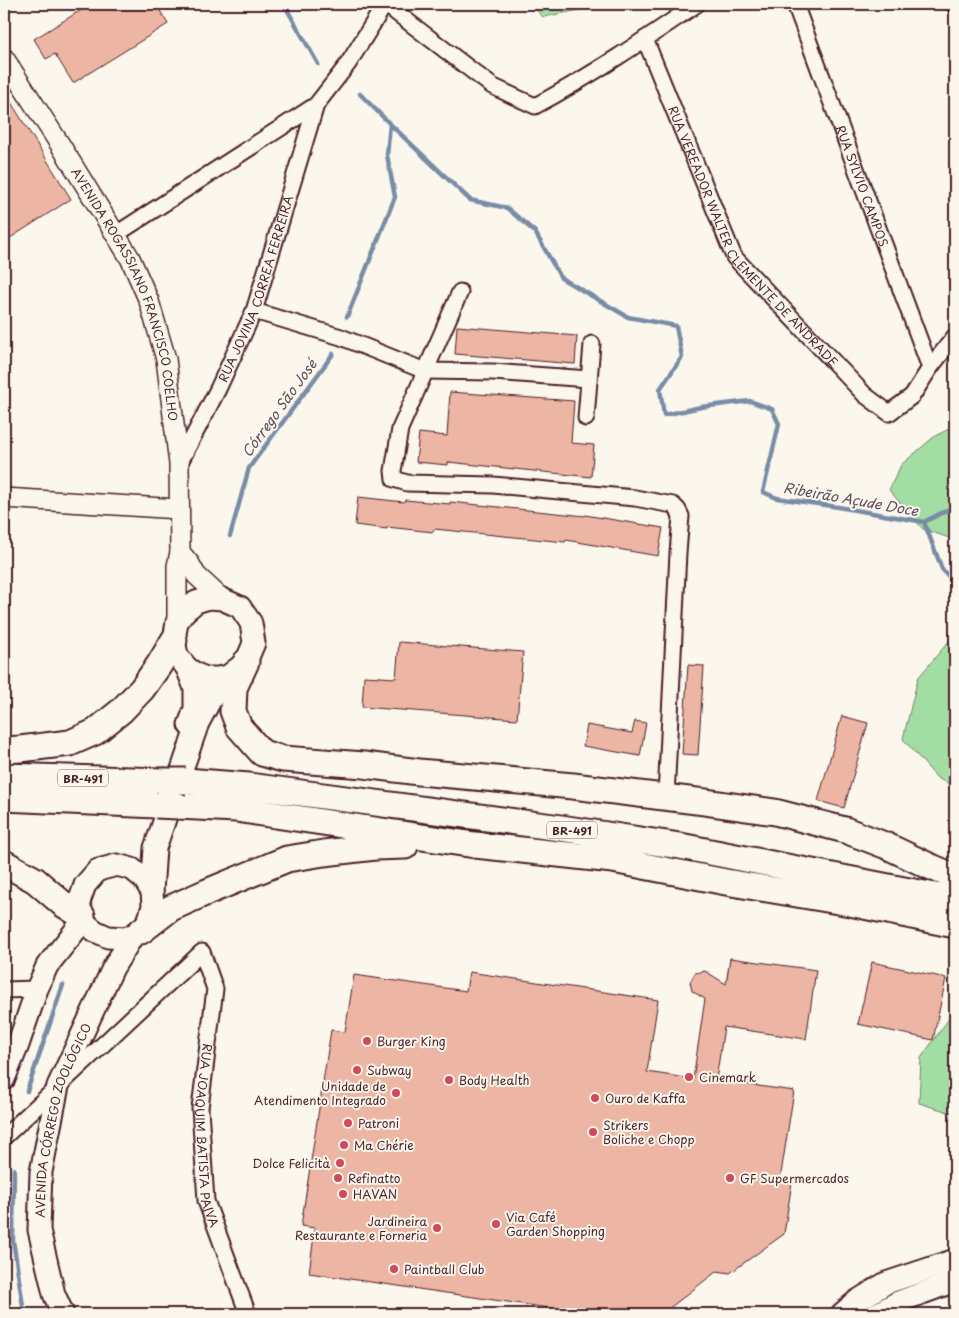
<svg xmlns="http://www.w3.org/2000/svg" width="959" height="1318" font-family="'Playpen Sans',sans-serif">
<rect width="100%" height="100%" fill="#fbf7ec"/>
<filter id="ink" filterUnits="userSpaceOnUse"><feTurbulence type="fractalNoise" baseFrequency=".02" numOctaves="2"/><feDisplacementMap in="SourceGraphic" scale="10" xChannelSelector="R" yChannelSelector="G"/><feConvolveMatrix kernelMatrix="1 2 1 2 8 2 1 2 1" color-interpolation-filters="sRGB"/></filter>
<g filter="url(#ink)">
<path fill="#a2dea4" stroke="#767e68" d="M531,4H602L596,7L543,17Z
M955,426V540L923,529L889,490L901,465L935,436Z
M955,634V787L937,778L903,739L918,678Z
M955,995V1114L919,1103L921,1058L950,1017Z"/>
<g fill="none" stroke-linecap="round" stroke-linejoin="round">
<path stroke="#798ca7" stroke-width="4.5" d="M284,4L318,64
M390,124L470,200L507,208L535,232L561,278L628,317L676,326L682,357L660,389L664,415L701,407L750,401L772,409L779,424L763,492L777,498L838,507L924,522L942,569L955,583
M347,317L395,197L387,155L390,124L360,94
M924,522L955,506
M230,536L249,468L333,354
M27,1091L63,985
M14,1169L13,1240L23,1306L25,1314"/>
</g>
<path fill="#edb5a4" stroke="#4a1f2b" d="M91,4H156L168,24L73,83L55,54L46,59L34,39Z
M4,91L71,199L4,242Z
M457,326L577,336L575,364L455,354Z
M450,392L574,401L571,443L594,445L591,477L448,462V465L416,462L419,433L447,436Z
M358,497L404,502L405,500L450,504V502L585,516V515L663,528L658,556L566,540L565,542L434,529L433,532L387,527V529L355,525Z
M399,642L523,652L517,719L362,707L364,676L396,678Z
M688,665L704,666L698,755L682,754Z
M842,716L868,723L844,808L818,801Z
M635,721L646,723L640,756L583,746L587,725L632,733Z
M730,958L816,970L806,1039L724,1027L716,1080L794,1091L780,1180L792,1182L784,1234L730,1273L717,1271L662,1314H590L309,1273L315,1228L301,1226L331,1030L345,1032L354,975L466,991L469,972L658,1000L647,1072L693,1079L705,999L692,991L690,982L695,973L705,971L726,984Z
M872,962L946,978L933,1040L858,1024Z"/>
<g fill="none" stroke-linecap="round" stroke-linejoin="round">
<g stroke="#4a1f2b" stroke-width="19">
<g id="minor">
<path d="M385,4L492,86L535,106C591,76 644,40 697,4"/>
<path id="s1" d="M795,4L930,368"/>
<path d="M954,4L955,6"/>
<path id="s2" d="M645,39L734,257L865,395L889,413L912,396L930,368L955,336"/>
<path d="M115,235L316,105L348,64L385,4"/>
<path d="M460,292L400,429L393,471L394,479L407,483L493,485L635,498L673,505L678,510L681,516L678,553L666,797"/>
<path d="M254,311L341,337L425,371L493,372L589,379"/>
<path d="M586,418L592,344"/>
<path id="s3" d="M179,464L218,389L254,311L316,105"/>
<path d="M4,990L37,989"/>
<path id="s4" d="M4,1137L202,952L215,989L200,1108L206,1201L248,1314"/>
</g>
</g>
<g stroke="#4a1f2b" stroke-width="22">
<g id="tertiary">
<path id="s5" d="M4,58L61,146L130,258L149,301L166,359L179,464L180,552L177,566V622"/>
<path d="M4,498L179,509"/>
<path d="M180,552L190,564L196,575L222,599"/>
</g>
</g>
<g stroke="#4a1f2b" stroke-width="25">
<g id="secondary">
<path d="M187,668L195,688V709L189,725"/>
<path d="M117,865L132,869L144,879L152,892L153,906L149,919L141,931L126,938L108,937L95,931L83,921L79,902L85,885L98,870Z"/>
<path d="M152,892L155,848L198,723L212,697L228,676L246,662L254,643L251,623L240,607L222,599L209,598L196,602L185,611L177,622L174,640L177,655L187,668L196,674L206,678H217L228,676"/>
<path d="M4,1079L18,1045L37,989L47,966L83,921"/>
<path id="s6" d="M63,1314L54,1294L39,1230L41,1172L58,1086L113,968L134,934"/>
<path d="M842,1314L857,1301L886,1283L955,1260"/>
<path d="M876,1314L898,1302L955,1281"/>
</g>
</g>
<g stroke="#4a1f2b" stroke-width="29">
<path id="trunk" d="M246,662L234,688L233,711L239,727L262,753L283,759L364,765L419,772L573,786L705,802L775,812L845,830L887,846L929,866L955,877
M4,750L20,749L70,743L95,732L121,711L142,689L159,665L174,640
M4,776L163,781
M186,781L249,786L561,828L680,846L955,900
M4,798L156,805
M178,806L236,809L475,845L613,860L726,882L850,903L955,925
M4,863L35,880L63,904L82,916
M141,931L171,908L207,892L287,859L324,853L375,847L405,846"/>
</g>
<use href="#minor" stroke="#fbf7ec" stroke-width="15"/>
<use href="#tertiary" stroke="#fbf7ec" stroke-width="19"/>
<use href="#secondary" stroke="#fbf7ec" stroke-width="21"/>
<use href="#trunk" stroke="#fbf7ec" stroke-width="25"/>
<g stroke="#4a1f2b" stroke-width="29" stroke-linecap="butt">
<path id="trunk-bridge" d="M163,781H186
M156,805L178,806"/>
</g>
<use href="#trunk-bridge" stroke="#fbf7ec" stroke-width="25"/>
</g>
</g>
<g fill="#d1495b" stroke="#fbf7ec" stroke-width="2">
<circle cx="367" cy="1041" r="5"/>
<circle cx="357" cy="1070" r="5"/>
<circle cx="689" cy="1077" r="5"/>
<circle cx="449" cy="1080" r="5"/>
<circle cx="396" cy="1093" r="5"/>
<circle cx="595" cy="1098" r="5"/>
<circle cx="348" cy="1123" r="5"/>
<circle cx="593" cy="1132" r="5"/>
<circle cx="344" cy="1145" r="5"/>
<circle cx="340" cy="1163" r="5"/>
<circle cx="338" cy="1178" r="5"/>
<circle cx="730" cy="1178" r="5"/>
<circle cx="343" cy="1194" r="5"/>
<circle cx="496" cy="1224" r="5"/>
<circle cx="437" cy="1228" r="5"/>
<circle cx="394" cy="1269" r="5"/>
</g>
<g text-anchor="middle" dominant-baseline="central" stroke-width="4" stroke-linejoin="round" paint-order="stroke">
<g fill="#fbf7ec" stroke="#7f6065" stroke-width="1">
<rect x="58" y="769.5" width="50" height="17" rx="4"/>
<rect x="547" y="821.5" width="50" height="17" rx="4"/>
</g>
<g font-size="11" font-weight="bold" fill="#4a1f2b">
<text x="83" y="778">BR-491</text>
<text x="572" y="830">BR-491</text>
</g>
<g font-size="12" fill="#4a1f2b" stroke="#fbf7ec">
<text stroke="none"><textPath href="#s1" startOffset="194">RUA SYLVIO CAMPOS</textPath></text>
<text stroke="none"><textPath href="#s2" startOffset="228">RUA VEREADOR WALTER CLEMENTE DE ANDRADE</textPath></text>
<text stroke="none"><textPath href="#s3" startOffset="192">RUA JOVINA CORREA FERREIRA</textPath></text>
<text stroke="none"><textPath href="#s5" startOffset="269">AVENIDA ROGASSIANO FRANCISCO COELHO</textPath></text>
<text stroke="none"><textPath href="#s6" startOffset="201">AVENIDA CÓRREGO ZOOLÓGICO</textPath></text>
<text stroke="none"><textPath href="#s4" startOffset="458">RUA JOAQUIM BATISTA PAIVA</textPath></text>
</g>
<g font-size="12" fill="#4a1f2b" stroke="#fbf7ec" text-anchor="start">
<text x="377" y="1041">Burger King</text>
<text x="367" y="1070">Subway</text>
<text x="699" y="1077">Cinemark</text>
<text x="459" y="1080">Body Health</text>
<text x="386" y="1086" text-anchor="end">Unidade de<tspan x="386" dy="14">Atendimento Integrado</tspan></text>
<text x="605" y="1098">Ouro de Kaffa</text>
<text x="358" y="1123">Patroni</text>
<text x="603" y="1125">Strikers<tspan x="603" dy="14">Boliche e Chopp</tspan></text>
<text x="354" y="1145">Ma Chérie</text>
<text x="330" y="1163" text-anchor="end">Dolce Felicità</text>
<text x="348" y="1178">Refinatto</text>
<text x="740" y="1178">GF Supermercados</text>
<text x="353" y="1194">HAVAN</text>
<text x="506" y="1217">Via Café<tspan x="506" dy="14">Garden Shopping</tspan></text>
<text x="427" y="1221" text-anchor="end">Jardineira<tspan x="427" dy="14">Restaurante e Forneria</tspan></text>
<text x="404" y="1269">Paintball Club</text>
</g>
<g font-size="14" font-style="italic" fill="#5e4c5f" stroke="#fbf7ec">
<text transform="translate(279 408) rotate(-54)">Córrego São José</text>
<text transform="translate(851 499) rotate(10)">Ribeirão Açude Doce</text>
</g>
</g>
<rect width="959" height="1318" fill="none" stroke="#fbf7ec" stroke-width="20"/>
<rect x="10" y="10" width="939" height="1298" fill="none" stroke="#4a1f2b" stroke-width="2" filter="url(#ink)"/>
</svg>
